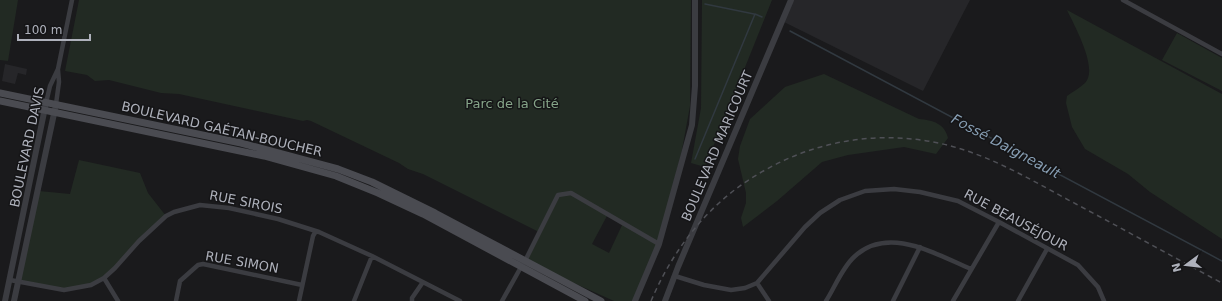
<svg xmlns="http://www.w3.org/2000/svg" width="1222" height="301" font-family="'DejaVu Sans',sans-serif">
<rect width="100%" height="100%" fill="#1a1a1c"/>
<path fill="#262629" d="M793,0H970L923,91L784,22Z
M5,64L27,69L26,75L18,73L15,84L2,81Z"/>
<path fill="#222a23" d="M0,0H18L8,61L0,60Z
M79,0H691L690,106L682,150L658,242L608,214L592,244L609,253L623,223L659,244L635,301H614L525,261L539,232L423,174L408,169L399,163L311,121L307,120L303,121L179,94L161,93L109,80L95,81L87,75L65,71Z
M702,0H772L705,167L691,163L701,108Z
M1067,10L1222,94V239L1150,192L1128,174L1085,149L1072,127L1066,103L1067,96C1072,92 1080,88 1085,83C1099,69 1074,25 1067,10Z
M1177,33L1222,58V91L1162,60Z
M824,74L919,119C933,120 945,124 948,138L936,154L904,147L848,155L822,162L777,201L743,227L741,218L746,203V193L738,159L740,146L750,119L785,87Z
M79,160L140,173L148,193L166,216L115,268L91,285L64,290L19,282L39,191L70,194Z"/>
<g fill="none" stroke-linecap="round" stroke-linejoin="round">
<path stroke="#313940" stroke-width="1.5" d="M705,4L754,14
M790,31L1222,261
M695,159L755,14L762,17"/>
<path stroke="#3b3c41" stroke-width="4.5" d="M1123,0L1222,54
M46,103L50,86L58,69L72,0
M56,104L59,82L58,70
M525,261L558,195L571,193L659,244
M675,276L704,285L731,290L745,288L757,283L805,227L820,213L840,200L865,191L894,189L920,192L958,201L999,222L1078,265L1098,287L1104,301
M104,278L118,301
M10,280L64,290L91,285L104,278L115,268L139,241L166,216L174,212L200,205L229,208L278,219L319,232L372,256L460,301
M757,283L769,301
M176,301L180,281L198,265L203,264L302,285
M299,301L313,236L316,231
M354,301L372,256
M412,301V298L423,282
M502,301L521,267
M826,301C835,287 842,268 854,257C888,225 935,254 971,269
M893,301L920,247
M953,301L999,222
M1018,301L1047,249"/>
<path stroke="#3b3c41" stroke-width="6" d="M5,301L46,103
M14,301L55,109
M635,301L659,244L692,125L695,86V0
M665,301L678,267L791,0"/>
<path stroke="#4a4b51" stroke-width="7" d="M0,93L241,143L338,169L372,182L435,213L601,301
M0,101L264,156L336,176L378,193L423,214L585,301"/>
<path stroke="#4f5056" stroke-width="1.5" stroke-dasharray="5 4" stroke-linecap="butt" d="M651,301C675,245 713,198 767,169C830,134 905,128 973,153C1009,166 1042,186 1076,204C1125,230 1173,257 1222,283"/>
</g>
<g text-anchor="middle" dominant-baseline="central" stroke-width="3" stroke-linejoin="round" paint-order="stroke">
<g font-size="13" fill="#86a489" stroke="#151517">
<text x="512" y="103">Parc de la Cité</text>
</g>
<g font-size="13" fill="#aeb1bb" stroke="#151517">
<text transform="translate(222 129) rotate(13)">BOULEVARD GAÉTAN-BOUCHER</text>
<text transform="translate(717 146) rotate(-67)">BOULEVARD MARICOURT</text>
<text transform="translate(27 147) rotate(-78)">BOULEVARD DAVIS</text>
<text transform="translate(246 202) rotate(11)">RUE SIROIS</text>
<text transform="translate(1016 220) rotate(28)">RUE BEAUSÉJOUR</text>
<text transform="translate(242 262) rotate(10)">RUE SIMON</text>
</g>
<g font-size="14" font-style="italic" fill="#879eb3" stroke="#151517">
<text transform="translate(1006 146) rotate(28)">Fossé Daigneault</text>
</g>
</g>
<g transform="translate(1186 265) rotate(255)" stroke="#151517" stroke-width="3" paint-order="stroke">
<path d="M0-3L7 15L0 10L-7 15Z" fill="#aeb1bb"/>
<text y="-6" font-size="11" font-weight="bold" text-anchor="middle" fill="#aeb1bb">N</text>
</g>
<path d="M18 34v6h72v-6" fill="none" stroke="#aeb1bb" stroke-width="2"/>
<text x="24" y="34" font-size="12" fill="#aeb1bb" stroke="#151517" stroke-width="3" paint-order="stroke">100 m</text>
</svg>
